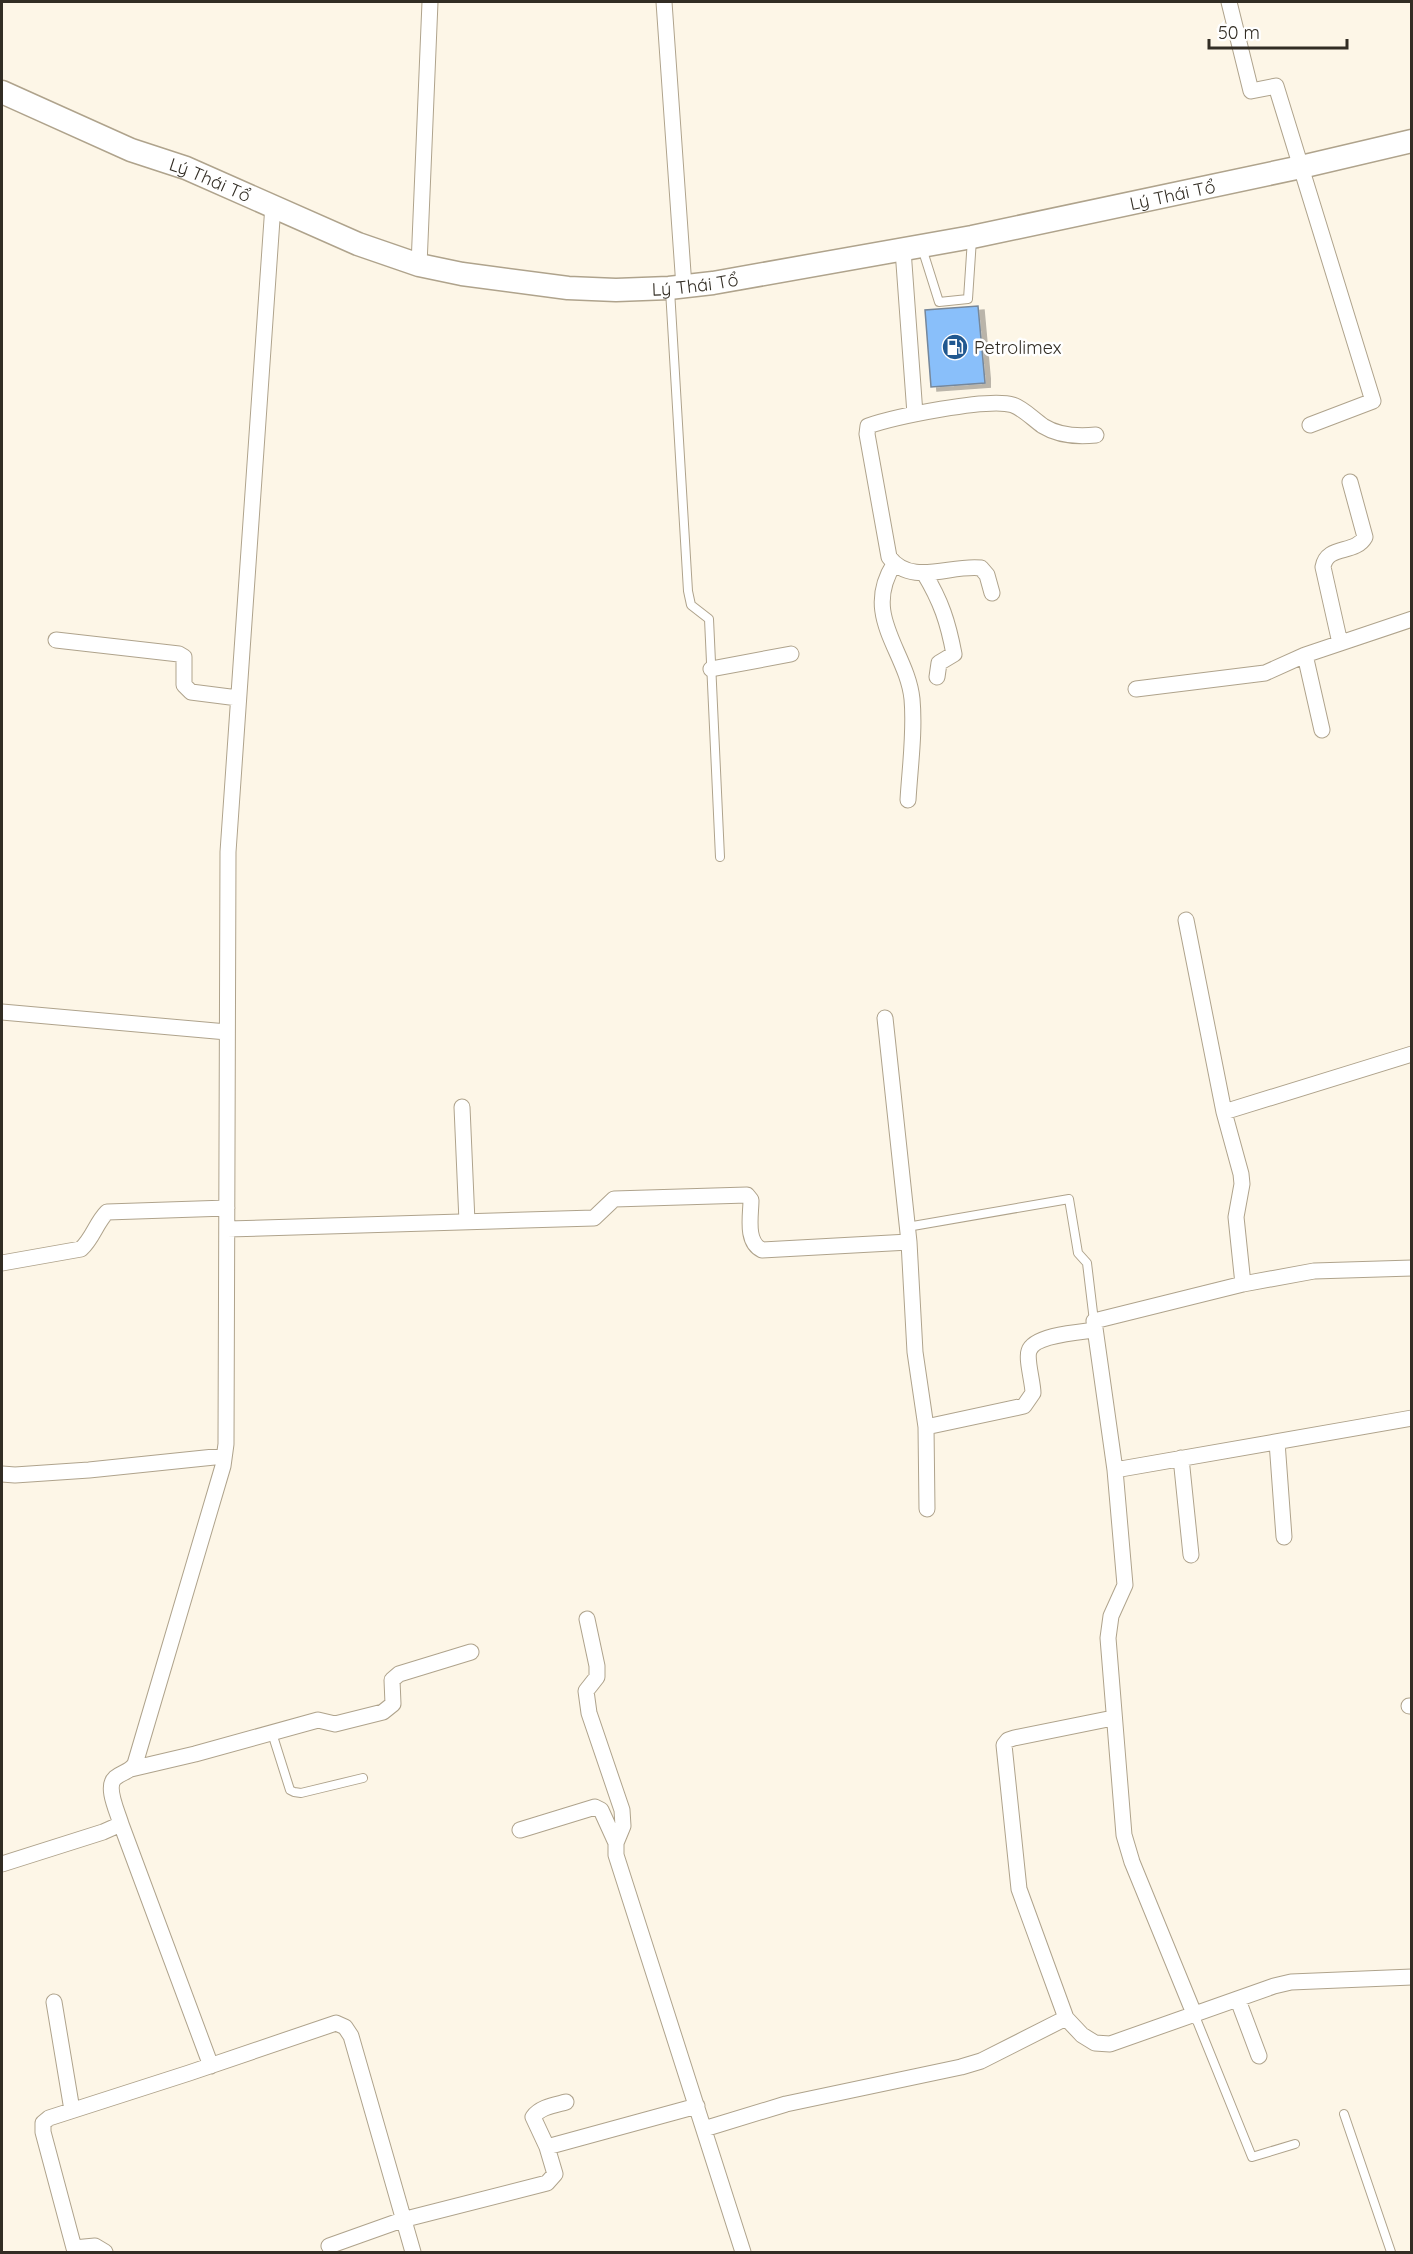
<svg xmlns="http://www.w3.org/2000/svg" width="1413" height="2254" font-family="Quicksand,sans-serif">
<defs>
<filter id="shadow"><feDropShadow dx="6" dy="4" stdDeviation="0" flood-color="#0004"/></filter>
</defs>
<rect width="100%" height="100%" fill="#fdf6e7"/>
<path fill="#89bffa" stroke="#76879a" stroke-width="1.5" filter="url(#shadow)" d="M978,306L985,383L931,387L925,310Z"/>
<g fill="none" stroke-linecap="round" stroke-linejoin="round">
<g stroke="#afa38c" stroke-width="10">
<path id="service" d="M922,248L939,302L968,299L972,239
M670,290L688,591L691,605L709,619L720,857
M907,1227L1069,1199L1078,1253L1087,1263L1094,1321
M272,1733L290,1790L294,1792L301,1793L363,1778
M1195,2016L1252,2157L1295,2144
M1344,2114L1391,2252"/>
</g>
<g stroke="#afa38c" stroke-width="17">
<path id="minor" d="M664,2L684,287
M1229,2L1251,91L1276,86L1373,401L1310,425
M903,250L915,414
M419,265L430,2
M894,564C861,616 907,651 912,699C915,732 910,766 908,800
M924,573C941,601 948,622 954,654L939,663L937,677
M992,593L987,575L981,568C951,564 911,587 889,557L867,434L868,426C894,417 989,397 1013,405C1024,409 1033,419 1043,426C1059,436 1077,437 1096,435
M56,640L179,654L184,657V685L191,692L238,698
M1340,643L1323,567C1327,544 1355,555 1365,537L1350,482
M1305,655L1322,730
M711,669L791,654
M1136,689L1265,673L1305,655L1412,619
M1186,920L1224,1112L1241,1174L1242,1184L1236,1217L1243,1284
M2,1012L227,1032
M462,1107L467,1222
M1224,1112L1412,1054
M227,1229L594,1218L614,1199L747,1195L751,1200C751,1215 745,1242 762,1250L909,1242L885,1018
M909,1242L915,1352L926,1427L927,1509
M2,1263L81,1249C93,1238 96,1223 107,1212L227,1208
M926,1427L1024,1406L1033,1393C1033,1383 1026,1359 1029,1351C1034,1335 1081,1332 1095,1330
M1277,1442L1284,1537
M1181,1458L1191,1555
M1115,1470L1412,1418
M2,1474L15,1475L89,1470L224,1456
M587,1619L597,1666V1677L586,1691L589,1713L622,1810L623,1826L616,1843V1855L743,2252
M1409,1706H1412
M1113,1718L1014,1738L1008,1740L1004,1745L1019,1889L1066,2018L1082,2035L1095,2043L1110,2044L1274,1986L1291,1982L1412,1977
M131,1769L195,1754L318,1720L335,1724L383,1712L393,1704L392,1680L399,1674L471,1652
M121,1824L211,2066
M520,1830L595,1807L601,1810L616,1843
M2,1864L103,1832L121,1824C118,1813 105,1787 115,1778C122,1772 130,1772 135,1764L223,1466L226,1444L228,852L273,205
M1238,2000L1259,2056
M54,2002L72,2110
M1195,2016L1132,1862L1124,1835L1108,1638L1111,1616L1125,1585L1115,1470L1094,1321L1243,1284L1314,1271L1412,1268
M704,2129L786,2104L961,2067L981,2061L1066,2018
M547,2147L533,2117C540,2107 555,2105 566,2102
M329,2246L402,2220L547,2183L555,2174L547,2147L697,2106
M105,2252L95,2246L74,2248L43,2132V2123L49,2118L189,2073L336,2023L345,2027L351,2036L413,2252"/>
</g>
<g stroke="#afa38c" stroke-width="25">
<g id="secondary">
<path id="s1" d="M2,92L131,150L186,168L358,244L419,265L462,274L568,288L616,290L669,288L713,283L972,237L1301,167L1412,141"/>
</g>
</g>
<use href="#service" stroke="#fff" stroke-width="8"/>
<use href="#minor" stroke="#fff" stroke-width="15"/>
<use href="#secondary" stroke="#fff" stroke-width="22"/>
</g>
<defs>
<g id="fuel-disc" transform="scale(1.35)"><circle r="9.5" fill="#205890" stroke="#fff"/><path d="M-5.5-6h7V0h2V4h1.3V-2.5L3-4.5l.8-.8L6-3V5H2.5V1h-1V6h-7ZM-4.2-4.7v3.2H.2V-4.7Z" fill="#fff"/></g>
</defs>
<g fill-rule="evenodd">
<use href="#fuel-disc" x="955" y="347"/>
</g>
<g text-anchor="middle" dominant-baseline="central" stroke-width="5" stroke-linejoin="round" paint-order="stroke">
<g font-size="18" fill="#322d24" stroke="#fff">
<text stroke="none"><textPath href="#s1" startOffset="226">Lý Thái Tổ</textPath></text>
<text stroke="none"><textPath href="#s1" startOffset="1216">Lý Thái Tổ</textPath></text>
<text stroke="none"><textPath href="#s1" startOffset="730">Lý Thái Tổ</textPath></text>
</g>
<g font-size="18" fill="#322d24" stroke="#fff" text-anchor="start">
<text x="974" y="347">Petrolimex</text>
</g>
</g>
<rect width="1413" height="2254" fill="none" stroke="#322d24" stroke-width="6"/>
<path d="M1209 39v9h138v-9" fill="none" stroke="#322d24" stroke-width="3"/>
<text x="1218" y="39" font-size="18" fill="#322d24" stroke="#ffffff" stroke-width="4.5" paint-order="stroke">50 m</text>
</svg>
